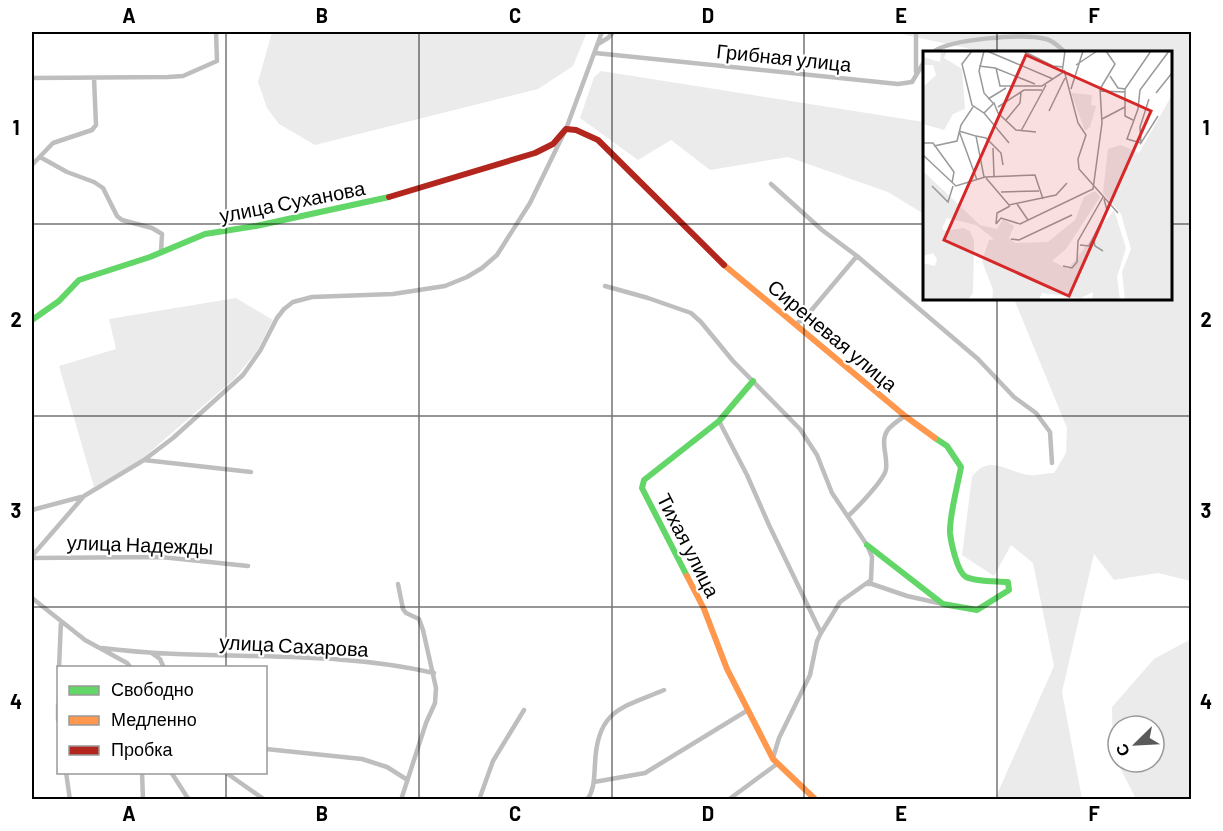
<svg xmlns="http://www.w3.org/2000/svg" width="1223" height="831" font-family="Barlow,sans-serif">
<rect width="100%" height="100%" fill="#fff"/>
<path fill="#ebebeb" fill-rule="evenodd" d="M272,32H587L573,66L538,89L315,145L279,124L267,108L258,82Z
M892,32H1191V581L1158,573L1114,580L1094,554L1062,692L1082,799H995L1054,666L1033,563L1011,545L994,576L962,555L972,477C989,453 1007,472 1029,475C1037,476 1046,473 1054,473L1066,453L1067,428L1014,299L1170,298V52H985Z
M601,71L924,122V214L888,192L788,157L710,170L671,140L638,160L580,118L594,77Z
M236,298L273,320L257,351L235,378L143,458L94,487L59,366L116,349L109,319Z
M1191,639V799H1136L1113,754L1112,707L1154,659ZM1118,726H1154V762H1118Z"/>
<g fill="none" stroke-linecap="round" stroke-linejoin="round">
<path stroke="#bebebe" stroke-width="4.5" d="M916,32V72
M598,44L608,38L613,32
M933,52C950,39 1024,33 1046,39C1054,41 1059,47 1065,52
M595,53L898,84L912,82L924,62
M32,78L168,77L183,76L217,61L216,32
M40,157L67,172L94,182L103,188L117,216L122,220L152,228L162,234L161,252
M32,165L53,143L92,130L96,125L94,78
M771,184L822,230L857,256L978,359L1014,397L1036,413L1050,432L1052,463
M605,286L648,298L691,313L701,322L733,361L800,429L817,455L832,493L867,545L872,557L871,580L840,602L821,633L817,641L810,675L779,738L773,758
M795,324L804,319L857,256
M719,421L747,475L769,525L821,633
M144,460L251,472
M32,510L81,497
M848,516C857,508 885,479 886,469C888,457 880,442 887,431C891,425 899,420 905,416
M32,556L84,496L144,460L173,438L243,375L260,351L277,318L284,309L293,302L312,297L393,294L445,286L467,277L482,268L497,255L530,203L566,129L602,32
M32,558L161,557L248,566
M398,584L403,609L406,613L419,619L423,630L436,688L435,703L426,723L401,800
M867,584H872L907,596L943,604
M32,598L85,640L127,663L131,668
M102,648C211,662 327,648 434,673
M153,654L160,659L164,668
M59,668L61,621
M58,705V720
M266,749L362,759L387,767L406,779
M66,772L70,800
M142,772L143,800
M171,772L189,800
M225,772L265,800
M594,782L645,773L748,710
M479,800L493,761L524,710
M587,800C595,789 594,776 595,764C597,710 621,708 664,690
M728,800L777,764"/>
<path stroke="#63d668" stroke-width="6" d="M32,320L59,301L79,280L150,257L205,234L256,226L389,197
M867,545L943,604L977,610L1009,590L1008,582C995,581 977,582 966,577C957,572 951,542 950,533C949,517 958,484 961,467L947,446L935,438
M687,576L642,488L644,480L719,421L753,381"/>
<path stroke="#ff974d" stroke-width="6" d="M724,265L905,416L935,438
M687,576L704,609L727,669L773,759L816,800"/>
<path stroke="#b3261e" stroke-width="6" d="M389,197L535,153L553,144L566,129L576,130L598,140L724,265"/>
</g>
<path fill="none" stroke="#000" stroke-width="1.5" stroke-opacity="0.55" d="M226,32V668M419,32V800M612,32V800M804,32V800M997,32V52M32,224H924M1170,224H1192M997,298V800M32,416H1192M32,607H1192M226,772V800"/>
<g text-anchor="middle" dominant-baseline="central" stroke-width="4.5" stroke-linejoin="round" paint-order="stroke">
<g font-size="20" fill="#000" stroke="#fff">
<text transform="translate(784 57) rotate(6)">Грибная улица</text>
<text transform="translate(292 201) rotate(-11)">улица Суханова</text>
<text transform="translate(833 335) rotate(40)">Сиреневая улица</text>
<text transform="translate(140 544) rotate(2)">улица Надежды</text>
<text transform="translate(689 545) rotate(63)">Тихая улица</text>
<text transform="translate(294 645) rotate(3)">улица Сахарова</text>
</g>
</g>
<g transform="translate(923 51)">
<rect width="249" height="249" fill="#fff"/>
<path d="M18,0H24L21,7L39,18L42,58L30,63L21,79L0,73V36L13,24L10,14H0V6L17,11ZM148,42L169,44L168,54L173,55L167,76L162,80ZM249,44V249H202L199,221L208,198L198,163L180,142L185,98L198,94L216,102ZM0,120L57,174L74,178L80,168L91,175L86,187L92,192L125,191L152,169L161,146L172,140L177,146L143,198L129,210L145,218L191,159L203,197L194,226L197,249H169L170,241L158,247L119,242L116,249H69L70,239L59,210L66,189L71,188L53,174L24,167L19,177L22,180L40,177L47,180L51,190L50,242L45,249H0V212L12,215L14,208L10,202L0,205Z" fill="#ebebeb"/>
<path fill="none" stroke="#999" stroke-width="1.5" d="M49,0L39,13L49,54L61,62L71,52L75,62L93,79L113,81M61,0L56,20L61,42L70,52M64,0L130,28M100,0L130,15L140,16M153,14L174,0M56,15L72,17L112,33M73,17L77,35H119L139,22L142,0M141,19L155,72L163,84L155,108L156,118L195,162M187,25L195,37L202,38M148,38L160,0M177,40L202,41M233,42L249,22M65,48L83,37M226,48L217,76L218,92L235,65M75,56L101,39H119M126,60L142,27M61,62L86,92M179,68L202,56M83,69L97,52L98,41M210,69L202,65V38L228,0M36,80L53,85L61,126M36,80L54,129M98,80L123,34M53,85L63,87L78,102L80,114M0,92H10L31,121L29,132M218,92L204,88L215,58L217,39L246,0M11,95L34,90L38,74L50,56M70,97L71,125M0,104L33,135L62,126L112,124L120,148M63,127L86,154L133,144L144,132M9,135L25,151L30,135M78,141L116,140M94,153L105,169M73,173L78,167L97,173L170,138L179,72L177,38L192,13L183,0M73,173L74,162L87,155M170,186L172,195L180,200M88,188L96,189L149,164M157,194L166,195L184,159L181,148M140,215L149,217L154,211L155,190L180,146"/>
<path fill="#d62828" fill-opacity="0.15" stroke="#d62828" stroke-width="3" d="M103,4L228,60L146,245L21,189Z"/>
<rect width="249" height="249" fill="none" stroke="#000" stroke-width="3"/>
</g>
<rect width="1223" height="831" fill="none" stroke="#ffffff" stroke-width="66"/>
<rect x="57" y="666" width="210" height="108" fill="#ffffff" stroke="#999999" stroke-width="1.5"/>
<rect x="69" y="686" width="30" height="9" fill="#63d668" stroke="#999999" stroke-width="1.5"/>
<text x="111" y="696" font-size="18" fill="#000000">Свободно</text>
<rect x="69" y="716" width="30" height="9" fill="#ff974d" stroke="#999999" stroke-width="1.5"/>
<text x="111" y="726" font-size="18" fill="#000000">Медленно</text>
<rect x="69" y="746" width="30" height="9" fill="#b3261e" stroke="#999999" stroke-width="1.5"/>
<text x="111" y="756" font-size="18" fill="#000000">Пробка</text>
<g transform="translate(1136 744) rotate(246)"><circle r="28" fill="#ffffff" stroke="#999999" stroke-width="1.5"/>
<path d="M0-4.5L10 22L0 15L-10 22Z" fill="#595959"/>
<text y="-9" font-size="16" font-weight="bold" text-anchor="middle" fill="#000000">С</text>
</g>
<rect x="33" y="33" width="1157" height="765" fill="none" stroke="#000" stroke-width="2"/>
<g font-size="20" text-anchor="middle" font-weight="bold" fill="#000">
<text x="129" y="23">A</text>
<text x="322" y="23">B</text>
<text x="515" y="23">C</text>
<text x="708" y="23">D</text>
<text x="901" y="23">E</text>
<text x="1094" y="23">F</text>
<text x="16" y="135">1</text>
<text x="1206" y="135">1</text>
<text x="16" y="327">2</text>
<text x="1206" y="327">2</text>
<text x="16" y="518">3</text>
<text x="1206" y="518">3</text>
<text x="16" y="709">4</text>
<text x="1206" y="709">4</text>
<text x="129" y="821">A</text>
<text x="322" y="821">B</text>
<text x="515" y="821">C</text>
<text x="708" y="821">D</text>
<text x="901" y="821">E</text>
<text x="1094" y="821">F</text>
</g>
</svg>
